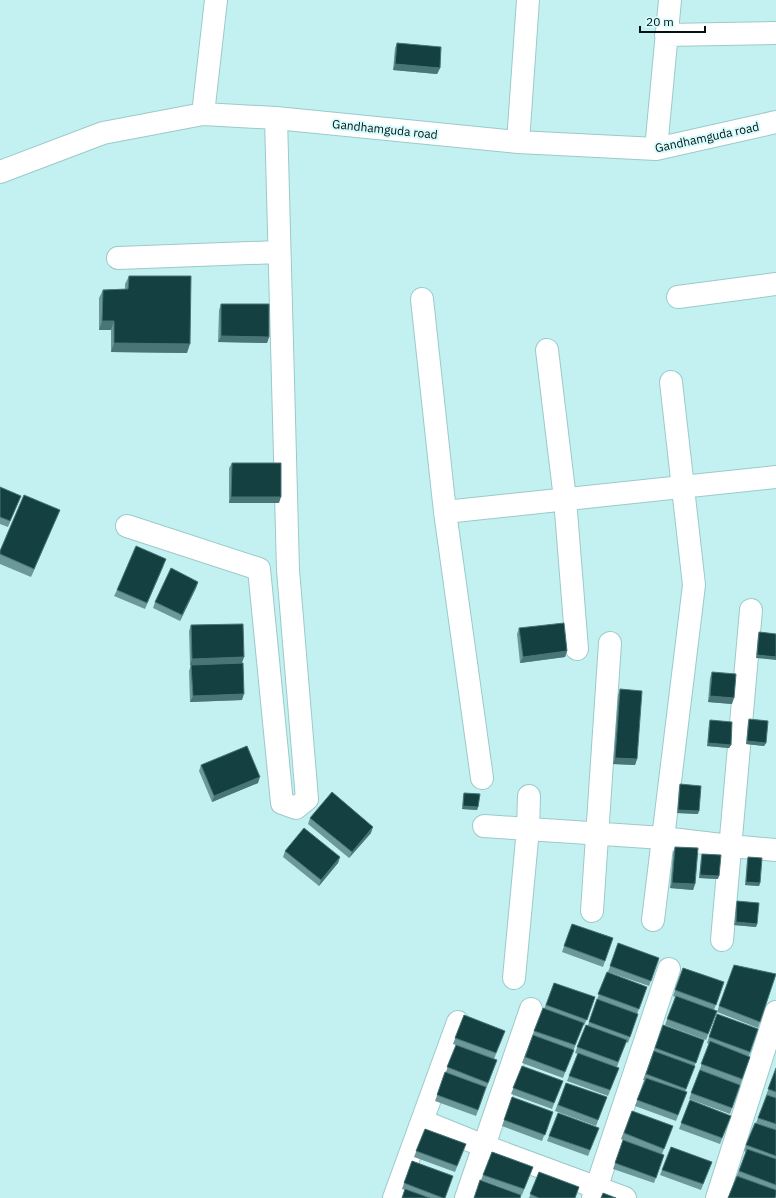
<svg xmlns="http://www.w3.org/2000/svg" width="776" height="1198" font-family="'IBM Plex Sans',sans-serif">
<rect width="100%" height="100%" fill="#c3f1f2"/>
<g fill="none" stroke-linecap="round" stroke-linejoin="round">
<g stroke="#9cc9ca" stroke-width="24">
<path id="minor" d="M666,35L776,33
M203,114L216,0
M518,142L528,0
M656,149L670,0
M0,172L103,133L203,114L276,118L518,142L656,149L776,122
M118,258L279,252
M678,297L776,284
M422,299L445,512L482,778
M547,350L565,499L577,649
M445,512L776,477
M127,526L259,569L282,803L296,808L307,799L288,570L276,118
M484,826L663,838L730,846L776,850
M592,911L610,643
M653,920L694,585L671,382
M722,940L751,610
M514,978L528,829L529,796
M422,1121L484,1146L625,1198
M394,1198L458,1022
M466,1198L531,1009
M593,1198L669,969
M717,1198L776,1012"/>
</g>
<use href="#minor" stroke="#fff" stroke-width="22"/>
</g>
<path fill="#6c989a" d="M397,43L440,68L437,74L393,70L395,48Z
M129,276L187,353L111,352V330H99V298L103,290L125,289V284Z
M221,304L269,337L267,343L218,342L219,310Z
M232,463L279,503H229V468Z
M0,487L21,496L8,527L0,524Z
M60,510L31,577L0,564V551Z
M164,565L145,609L114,596L117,590Z
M198,582L196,588L180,621L153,608L155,602Z
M191,625L242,663V700L190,702L189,671L191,665H190L189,631Z
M519,628L567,651L565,657L520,663L517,634Z
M759,632L776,634L756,658L758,635Z
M712,672L732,704L708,702L710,678Z
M620,689L637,759L635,765L613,764L618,695Z
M749,719L766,743L764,746L746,744L748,722Z
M710,720L731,745L729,748L707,746L709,723Z
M201,765L258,783L212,802L199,771Z
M680,784L698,814L677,813L679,787Z
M464,793L478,807L477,810L462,809L463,796Z
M310,818L371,833L349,858L308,824Z
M675,847L695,884L693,890L670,888L673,853Z
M285,851L340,857L338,863L319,886L283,857Z
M702,854L718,879L699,878L701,857Z
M748,857L760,883L759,886L745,885L747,860Z
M737,901L757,924L756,927L734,925L736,904Z
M572,924L613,938L603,967L562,952Z
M618,943L659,958L649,986L608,972Z
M734,965L776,974L758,1028L717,1012Z
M683,968L724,982L714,1010L717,1011L706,1040L665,1025L675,997L673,996Z
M607,972L647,987L637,1014H638L628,1043L626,1042L617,1067L619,1068L608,1096L567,1081L578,1054L575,1053L586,1025H588Z
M554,983L595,997L584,1026L583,1025L563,1078L522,1063L534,1031L544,1009Z
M717,1014L758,1029L749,1056L750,1057L730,1114L689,1099L709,1044L707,1043Z
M464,1015L505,1031L494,1059L453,1044Z
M663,1025L704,1040L685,1092H687L676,1121L635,1106L645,1080H643Z
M456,1045L497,1060L476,1116L435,1101Z
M522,1066L563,1081L552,1109L511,1094Z
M776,1068V1195L728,1198L746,1152L744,1151L746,1145L756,1123Z
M566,1083L607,1097L596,1126L555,1111Z
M512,1097L553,1112L542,1141L502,1126Z
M690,1100L731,1116L720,1144L679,1129Z
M632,1111L673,1126L662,1154L664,1155L654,1183L613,1169L623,1140L621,1139Z
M558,1113L599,1128L588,1156L547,1141Z
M425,1129L466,1144L455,1172L414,1157Z
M671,1147L712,1162L701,1190L660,1175Z
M492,1152L533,1167L522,1195L481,1180Z
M412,1161L445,1198H402L405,1190L402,1189Z
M539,1172L575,1198H529Z"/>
<path fill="#497577" d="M395,64L440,68L437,74L393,70Z
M102,321H114L111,330H99Z
M221,336L269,337L267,343L218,342Z
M114,343L190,344L187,353L111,352Z
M231,497H281L279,503H229Z
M60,510L56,519L31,577L34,569Z
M198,582L196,588L180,621L182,615Z
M567,651L565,657L520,663L523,657Z
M757,655L776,657V660L756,658Z
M244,657L242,663L190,665L192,659Z
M244,694L242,700L190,702L193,696Z
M710,696L734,698L732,704L708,702Z
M747,741L766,743L764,746L746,744Z
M708,743L731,745L729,748L707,746Z
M615,758L637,759L635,765L613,764Z
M260,777L258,783L212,802L214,796Z
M463,806L478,807L477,810L462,809Z
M678,810L699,811L698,814L677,813Z
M373,827L371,833L349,858L352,852Z
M340,857L338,863L319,886L321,880Z
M700,875L719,876L718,879L699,878Z
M746,882L760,883L759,886L745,885Z
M672,883L695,884L693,890L670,888Z
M736,922L757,924L756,927L734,925Z"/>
<path fill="#154042" stroke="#497577" d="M397,43L441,47L440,68L395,64Z
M129,276H191L190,344L114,343V321H102L103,290L128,289Z
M221,304H269V337L221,336Z
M232,463H281V497H231Z
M0,487L21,496L10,521L0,517Z
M24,495L60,510L34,569L0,554V551Z
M136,546L166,559L147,603L117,590Z
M171,568L198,582L182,615L155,602Z
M564,623L567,651L523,657L519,628Z
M243,624L244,657L192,659L191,625Z
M759,632L776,634V657L757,655Z
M243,663L244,694L193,696L191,665Z
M712,672L736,674L734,698L710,696Z
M620,689L642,691L637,759L615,758Z
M749,719L768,721L766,743L747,741Z
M710,720L732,722L731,745L708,743Z
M247,746L260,777L214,796L201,765Z
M680,784L701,786L699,811L678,810Z
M332,792L373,827L352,852L310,818Z
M464,793L480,794L478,807L463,806Z
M304,828L340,857L321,880L285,851Z
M675,847L698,848L695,884L672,883Z
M702,854L721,855L719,876L700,875Z
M748,857L762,858L760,883L746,882Z
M737,901L759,903L757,924L736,922Z
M572,924L613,938L605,961L564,946Z
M618,943L659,958L651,981L610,966Z
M734,965L776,974L760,1022L719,1006Z
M683,968L724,982L716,1005L675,990Z
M607,972L647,987L639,1009L598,994Z
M554,983L595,997L587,1020L546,1005Z
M676,996L717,1011L708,1034L667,1019Z
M597,999L638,1014L630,1037L589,1022Z
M543,1008L584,1023L575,1045L534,1031Z
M717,1014L758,1029L750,1052L709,1037Z
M464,1015L505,1031L496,1053L455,1038Z
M586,1025L627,1040L618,1062L577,1047Z
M663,1025L704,1040L696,1063L655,1048Z
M533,1035L574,1050L565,1072L525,1057Z
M710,1041L750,1057L742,1079L701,1064Z
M456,1045L497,1060L488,1083L447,1067Z
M654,1051L695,1066L686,1089L646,1074Z
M578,1053L619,1068L610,1090L569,1076Z
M522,1066L563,1081L554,1103L513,1088Z
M776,1068V1092L768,1089Z
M700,1070L740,1085L732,1108L691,1093Z
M445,1072L486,1087L478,1110L437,1095Z
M646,1078L687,1092L678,1115L637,1100Z
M566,1083L607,1097L598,1120L558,1105Z
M767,1095L776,1098V1124L758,1118Z
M512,1097L553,1112L545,1135L504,1120Z
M690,1100L731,1116L722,1138L681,1123Z
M632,1111L673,1126L664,1149L624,1133Z
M558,1113L599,1128L590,1150L549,1136Z
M755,1123L776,1130V1156L746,1145Z
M425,1129L466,1144L457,1166L416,1151Z
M623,1140L664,1155L656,1178L615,1163Z
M671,1147L712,1162L703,1184L662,1170Z
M747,1149L776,1159V1185L739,1171Z
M492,1152L533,1167L524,1189L483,1175Z
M412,1161L453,1176L445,1198H443L404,1183Z
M539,1172L579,1187L575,1198H539L530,1194Z
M737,1176L776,1190V1195L775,1198H728Z
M480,1180L521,1195L520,1198H474Z
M405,1189L430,1198H402Z
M603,1193L616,1198H601Z"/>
<g text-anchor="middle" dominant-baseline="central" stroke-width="4" stroke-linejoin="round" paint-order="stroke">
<g font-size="12" fill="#021212" stroke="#d8fcfd">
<text transform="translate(385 129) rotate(6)">Gandhamguda road</text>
<text transform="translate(707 137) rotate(-12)">Gandhamguda road</text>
</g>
</g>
<path d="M640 26v6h65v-6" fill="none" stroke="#021212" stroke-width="2"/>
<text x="646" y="26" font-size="12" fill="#021212" stroke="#d8fcfd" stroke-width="3" paint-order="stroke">20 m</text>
</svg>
